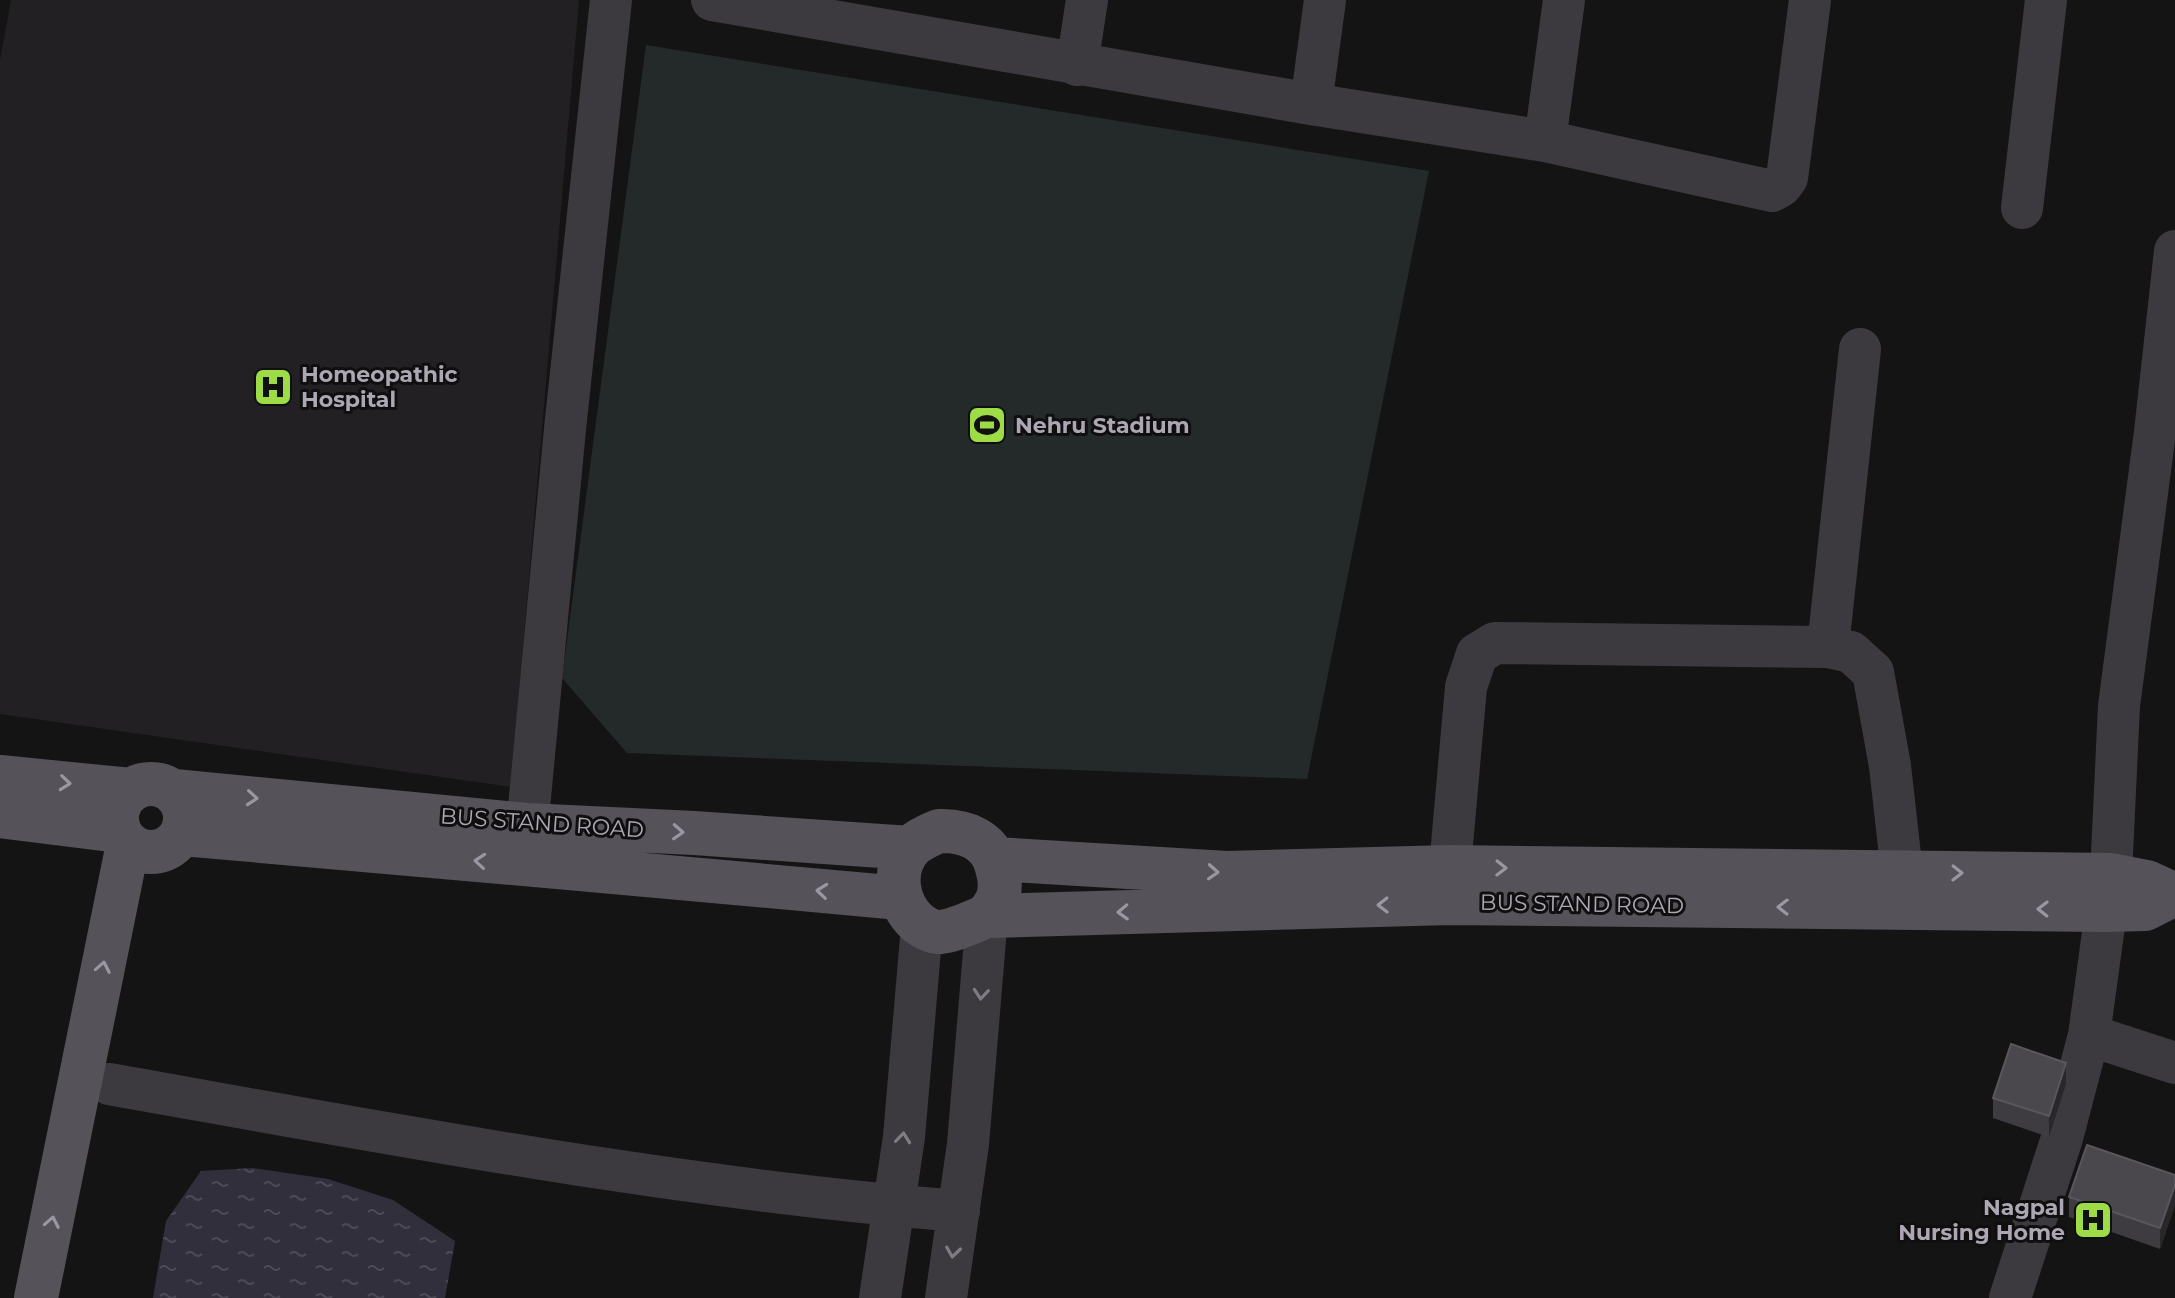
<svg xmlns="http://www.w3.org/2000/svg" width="2175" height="1298" font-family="Montserrat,sans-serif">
<defs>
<pattern id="water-ripples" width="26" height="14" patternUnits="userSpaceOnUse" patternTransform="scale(2)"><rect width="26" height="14" fill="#322f3d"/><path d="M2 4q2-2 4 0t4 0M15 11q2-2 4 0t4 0" fill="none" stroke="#4d4a57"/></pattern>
</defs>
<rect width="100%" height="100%" fill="#151415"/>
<path fill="#222022" d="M11,0H579L511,787L0,714V60Z"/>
<path fill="#232a29" d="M646,45L1429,171L1307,779L627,753L562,678Z"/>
<path fill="url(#water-ripples)" d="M253,1168L328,1179L393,1200L455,1241L445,1298H153L166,1221L201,1171Z"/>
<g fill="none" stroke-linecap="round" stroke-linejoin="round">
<path stroke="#3d3a3f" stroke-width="42" d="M712,0L1311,104L1545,141L1772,191L1781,186L1787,178L1810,0
M1077,65L1087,0
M1311,104L1325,0
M1545,141L1564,0
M2022,208L2046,0
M1828,647L1860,349
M524,860L565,429L611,0
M1450,902V867L1466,687L1477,654L1495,643L1828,647L1851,652L1873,672L1890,766L1902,873
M2089,1035L2175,1063
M109,1084C391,1134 673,1188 959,1211
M880,1298L904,1137L922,926
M946,1298L968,1144L987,916
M2010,1298L2062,1138L2089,1035L2111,875L2119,706L2155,432L2175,251"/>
<path stroke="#555259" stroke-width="44" d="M0,777L131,790
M117 818a34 34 0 1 1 68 0a34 34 0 1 1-68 0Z
M174,791L527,825L694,833L910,848
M0,816L119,831
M939,831C965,830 991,840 997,868C1000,878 1001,890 997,900C995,905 990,911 987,916C974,921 954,931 940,932C933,933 923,927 918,923C896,904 891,868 912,846C920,839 929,835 939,831Z
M182,834C421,856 661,875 900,898
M995,859L1227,873L1450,867L2111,875L2147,882L2173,894
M987,916L1450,903L2107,910L2145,909L2175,894
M36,1298L128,844"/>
</g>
<path fill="#3e3c40" d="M2066,1084L2049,1137L1993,1118V1098Z
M2175,1175V1205L2160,1249L2069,1217V1197Z"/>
<path fill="#292729" d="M2066,1063V1084L2049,1137V1116Z
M2175,1185V1205L2160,1249V1228Z"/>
<path fill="#4a484c" stroke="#5a565c" stroke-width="2" d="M2011,1044L2066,1063L2049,1116L1993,1098Z
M2087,1145L2175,1175V1185L2160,1228L2069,1197Z"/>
<defs><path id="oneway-chevron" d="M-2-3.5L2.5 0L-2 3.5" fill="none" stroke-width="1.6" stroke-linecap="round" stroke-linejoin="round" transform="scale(2)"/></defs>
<g stroke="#9b96a2">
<use href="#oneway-chevron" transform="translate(65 783) rotate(6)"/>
<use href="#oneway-chevron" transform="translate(252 798) rotate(5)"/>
<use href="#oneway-chevron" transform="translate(678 832) rotate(3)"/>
<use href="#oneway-chevron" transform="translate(480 861) rotate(-175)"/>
<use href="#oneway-chevron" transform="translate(1501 868) rotate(1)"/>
<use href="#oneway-chevron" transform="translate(1213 872) rotate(3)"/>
<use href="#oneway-chevron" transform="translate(1957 873) rotate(1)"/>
<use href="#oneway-chevron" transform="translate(822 891) rotate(-174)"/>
<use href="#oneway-chevron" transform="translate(1383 905) rotate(179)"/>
<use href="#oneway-chevron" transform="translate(1783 907) rotate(-179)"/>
<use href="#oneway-chevron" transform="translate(2043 909) rotate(-179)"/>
<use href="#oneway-chevron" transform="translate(1123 912) rotate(178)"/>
<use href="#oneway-chevron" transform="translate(103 967) rotate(-79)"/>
<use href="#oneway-chevron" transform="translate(52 1222) rotate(-79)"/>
</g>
<g stroke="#807b85">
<use href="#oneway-chevron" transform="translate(981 994) rotate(95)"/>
<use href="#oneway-chevron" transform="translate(903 1138) rotate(-84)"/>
<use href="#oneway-chevron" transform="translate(953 1252) rotate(98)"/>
</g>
<defs>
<g id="hospital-square" transform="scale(2)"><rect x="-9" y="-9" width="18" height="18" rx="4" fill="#9ddc46" stroke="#100f10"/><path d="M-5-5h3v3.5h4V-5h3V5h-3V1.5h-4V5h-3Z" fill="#111"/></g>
<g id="stadium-square" transform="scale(2)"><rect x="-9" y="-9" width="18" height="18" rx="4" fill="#9ddc46" stroke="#100f10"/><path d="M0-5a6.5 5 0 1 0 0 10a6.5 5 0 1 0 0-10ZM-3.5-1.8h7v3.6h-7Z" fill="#111"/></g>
</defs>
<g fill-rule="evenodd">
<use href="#hospital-square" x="273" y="387"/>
<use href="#stadium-square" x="987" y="425"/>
<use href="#hospital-square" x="2093" y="1220"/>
</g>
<g text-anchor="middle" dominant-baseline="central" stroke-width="6" stroke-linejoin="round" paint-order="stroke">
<g font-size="22" font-weight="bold" fill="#ada7b4" stroke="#100f10" text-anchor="start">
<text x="301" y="374">Homeopathic<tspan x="301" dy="25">Hospital</tspan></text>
<text x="1015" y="425">Nehru Stadium</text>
<text x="2065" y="1207" text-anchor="end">Nagpal<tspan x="2065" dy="25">Nursing Home</tspan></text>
</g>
<g font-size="22" fill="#ada7b4" stroke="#100f10">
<text transform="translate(542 823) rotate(4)">BUS STAND ROAD</text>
<text transform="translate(1582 904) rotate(1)">BUS STAND ROAD</text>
</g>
</g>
</svg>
